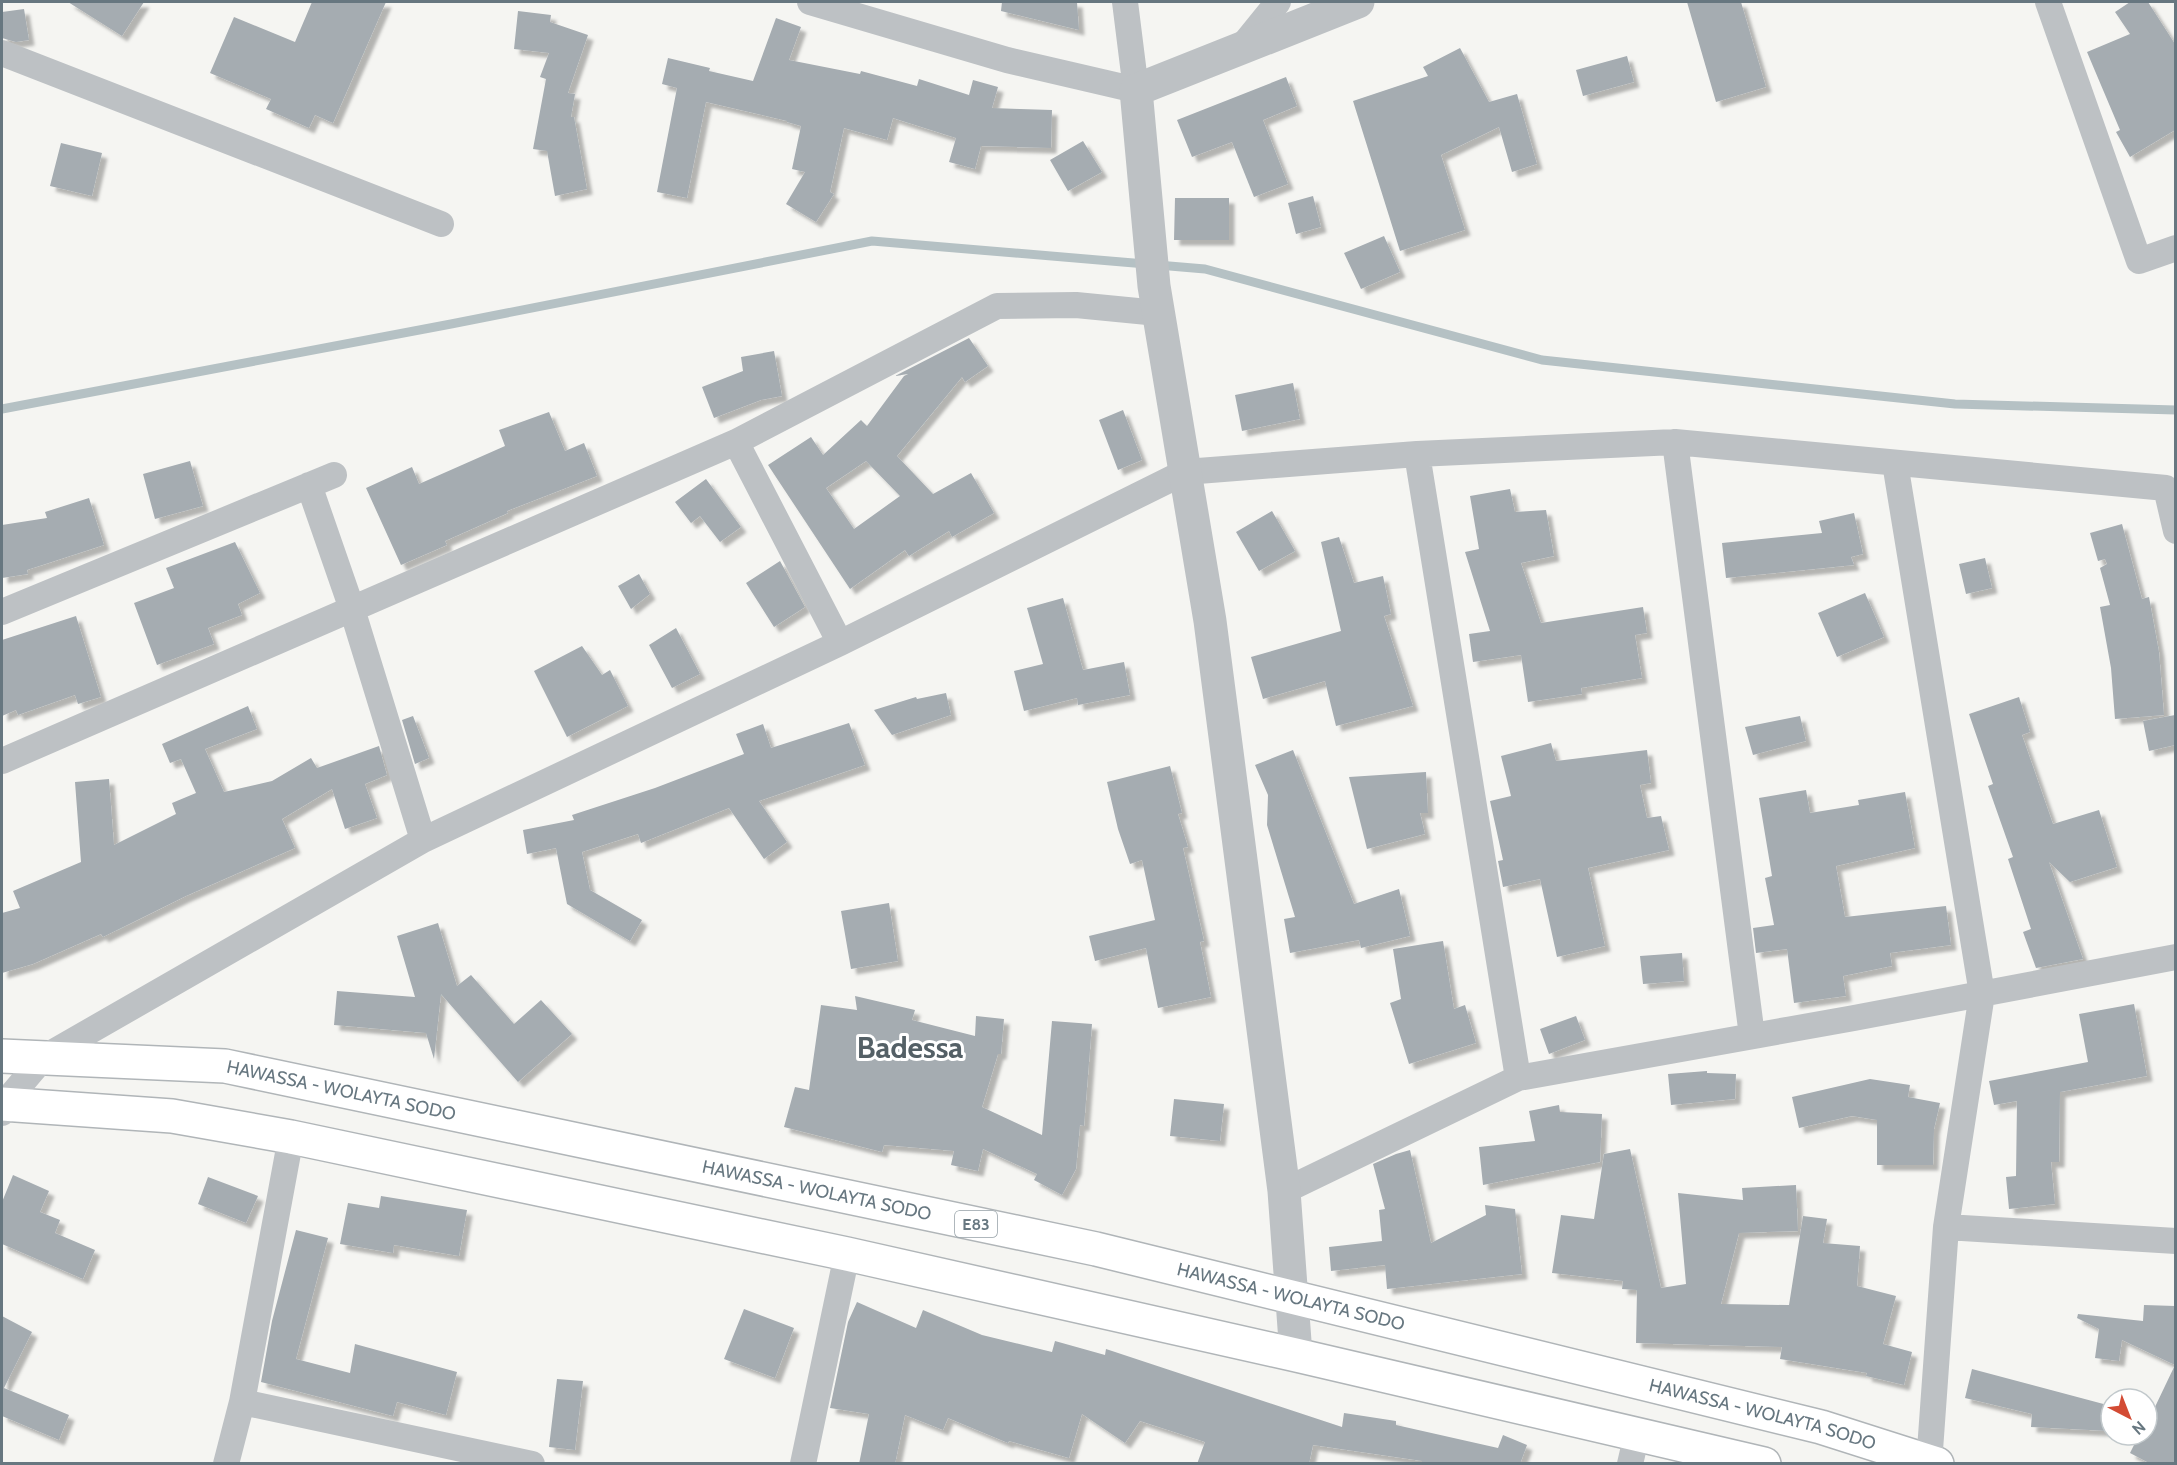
<svg xmlns="http://www.w3.org/2000/svg" width="2177" height="1465" font-family="Cabin,sans-serif">
<defs>
<filter id="shadow"><feDropShadow dx="5.5" dy="5.5" stdDeviation="1.5" flood-color="#0004"/></filter>
</defs>
<rect width="100%" height="100%" fill="#f5f5f2"/>
<g fill="none" stroke-linecap="round" stroke-linejoin="round">
<path stroke="#b5c1c4" stroke-width="9" d="M2,409L451,324L872,241L1205,269L1542,360L1955,404L2176,410"/>
</g>
<path fill="#a5acb1" fill-rule="evenodd" filter="url(#shadow)" d="M68,2H144L122,36Z
M312,2H386L333,123L315,115L309,128L266,109L271,99L210,73L234,17L295,42Z
M1002,2H1077L1079,30L1001,11Z
M1687,2H1741L1766,87L1716,102Z
M2130,2H2148L2175,44V130L2130,157L2116,132L2120,130L2087,52L2130,34L2115,12Z
M24,9L29,40L16,42L2,38V12Z
M518,11L551,15L550,22L588,35L568,93L575,94L571,117H574L587,189L555,196L547,151L533,149L546,79L540,77L549,53L514,49Z
M776,18L801,27L789,60L860,74L861,71L917,86L919,79L969,95L973,80L998,87L992,108L1052,110L1051,148L981,146L975,169L949,162L956,138L893,118L887,140L844,128L830,192L834,194L816,222L786,204L805,172L792,169L801,126L787,122V121L706,102L687,198L657,192L677,88L662,84L668,58L710,68L709,71L753,81Z
M1460,48L1489,102L1517,94L1537,164L1512,172L1499,127L1441,155L1465,230L1400,251L1353,101L1428,76L1423,67Z
M1627,56L1634,82L1583,96L1576,70Z
M1286,77L1297,106L1263,120L1288,184L1254,197L1232,142L1192,157L1177,120Z
M1083,141L1102,172L1068,191L1050,160Z
M61,143L102,153L92,196L50,186Z
M1313,196L1321,227L1296,234L1288,203Z
M1175,198H1229V240H1174Z
M1384,236L1400,272L1361,289L1344,253Z
M969,338L988,366L965,382L962,377L897,456L933,494L971,473L994,513L952,537L949,531L909,556L905,550L850,589L768,465L811,437L823,455L861,420L867,426L904,376L908,374L895,376ZM866,461L900,496L854,529L826,488Z
M774,351L782,396L761,400L714,418L702,387L743,371L741,357Z
M1293,383L1300,419L1242,431L1235,395Z
M1123,410L1142,460L1118,470L1099,420Z
M549,412L565,451L584,443L597,476L507,511L508,513L445,541L447,545L401,565L366,488L412,467L419,484L505,446L499,430Z
M190,461L203,506L155,519L143,474Z
M706,479L741,527L720,542L700,516L691,523L675,502Z
M1510,489L1515,512L1546,510L1554,556L1521,563L1541,623L1643,607L1647,633L1635,635L1642,678L1581,688L1582,694L1528,702L1521,655L1473,662L1469,634L1490,631L1465,552L1479,549L1470,496Z
M89,498L104,545L27,570L28,574L2,578V525L47,518L45,512Z
M1272,511L1295,551L1259,571L1236,532Z
M1854,513L1863,554L1851,557L1854,565L1726,578L1722,543L1822,533L1819,521Z
M2122,524L2142,599L2149,597L2159,652L2164,715L2115,719L2111,668L2100,607L2110,605L2100,568L2107,564L2105,559L2098,561L2090,533Z
M1339,537L1354,583L1383,576L1391,614L1384,616L1413,706L1336,726L1325,681L1263,699L1251,657L1341,631L1321,542Z
M235,542L260,593L238,604L242,615L208,628L214,644L157,665L134,603L174,588L166,568Z
M1985,558L1992,588L1966,594L1959,564Z
M780,561L805,607L774,627L746,583Z
M639,574L650,594L631,609L618,586Z
M1865,593L1884,637L1837,657L1818,613Z
M1063,598L1083,670L1124,662L1130,695L1078,705L1077,698L1024,711L1014,671L1043,664L1027,608Z
M76,616L101,697L78,704L75,695L18,715L16,710L2,716V640Z
M676,628L700,674L672,688L649,645Z
M582,646L602,675L610,670L628,706L567,737L534,671Z
M946,693L951,715L892,735L874,710L916,697L917,699Z
M2019,697L2030,732L2022,735L2053,824L2099,810L2117,867L2070,882L2049,862L2083,959L2036,968L2023,932L2031,929L2008,859L2013,857L1988,786L1993,784L1969,714Z
M248,706L257,729L205,749L224,792L272,781L311,758L317,768L379,746L387,775L365,784L377,818L345,829L332,789L282,819L295,848L186,896L103,937L101,934L33,964L2,973V913L20,908L13,891L81,862L75,782L109,779L114,845L176,814L172,803L196,793L181,759L170,763L162,744Z
M2175,715V745L2149,751L2143,721Z
M413,716L429,758L415,764L402,720Z
M1800,716L1806,741L1753,755L1745,727Z
M849,723L865,765L759,801L787,842L764,859L729,808L641,843L638,834L582,852L590,890L642,920L630,941L567,904L556,848L527,854L523,830L574,820L572,815L655,788L744,754L736,734L763,724L771,748Z
M1551,743L1556,761L1647,750L1651,783L1640,785L1647,818L1661,816L1669,850L1588,868L1605,946L1557,957L1540,879L1503,887L1498,861L1503,860L1490,801L1511,796L1501,756Z
M1293,750L1354,904L1399,889L1410,936L1361,948L1359,940L1290,953L1284,919L1295,917L1267,825L1268,795L1255,765Z
M1170,766L1182,813L1178,814L1188,847L1183,848L1204,941L1200,942L1211,997L1158,1008L1146,948L1095,961L1089,936L1155,920L1142,860L1130,864L1118,829L1107,782Z
M1426,772L1428,813H1420L1425,834L1367,849L1349,777Z
M1806,790L1810,813L1859,805L1858,800L1905,792L1915,848L1836,866L1845,917L1946,906L1951,945L1890,953L1892,966L1843,976L1846,996L1794,1003L1787,949L1756,953L1753,928L1774,925L1765,878L1772,876L1759,798Z
M889,903L898,961L851,969L841,911Z
M438,923L457,986L471,975L514,1024L541,1000L572,1034L518,1082L441,994L434,1059L426,1033L334,1025L337,991L415,997L397,936Z
M1443,941L1454,1009L1465,1005L1476,1043L1409,1064L1390,1003L1401,999L1393,949Z
M1682,953L1684,981L1643,984L1640,956Z
M855,996L915,1010L912,1020L975,1036L976,1016L1004,1019L1001,1054H998L982,1107L1042,1135L1052,1021L1092,1024L1084,1126L1080,1125L1076,1169L1062,1195L1034,1180L1037,1174L983,1149L978,1171L951,1165L954,1151L884,1145L882,1152L784,1127L795,1087L809,1090L821,1005L857,1010Z
M2134,1004L2147,1076L2060,1092L2059,1162H2051L2055,1204L2009,1209L2006,1177L2016,1176L2017,1101L1994,1105L1989,1081L2088,1062L2079,1014Z
M1576,1016L1585,1040L1549,1054L1540,1029Z
M1707,1071V1073L1736,1074L1735,1099L1671,1105L1668,1074Z
M1870,1079L1910,1085L1908,1097L1940,1103L1934,1129L1933,1165H1877V1120L1852,1116L1799,1128L1792,1097Z
M1174,1099L1224,1104L1220,1141L1170,1136Z
M1559,1105L1560,1112L1602,1114L1600,1162L1483,1185L1479,1147L1535,1141L1529,1111Z
M1630,1149L1661,1288L1686,1284L1678,1193L1743,1200L1742,1188L1796,1185L1798,1231L1739,1233L1721,1304L1789,1305L1803,1216L1827,1219L1823,1243L1860,1246L1857,1286L1896,1296L1883,1344L1912,1352L1904,1385L1866,1376L1867,1373L1780,1359L1782,1347L1636,1343L1637,1290L1622,1289L1623,1281L1552,1273L1561,1215L1594,1219L1604,1154Z
M1410,1150L1431,1243L1486,1215L1485,1205L1515,1209L1522,1274L1387,1289L1385,1265L1331,1271L1329,1247L1382,1241L1379,1210L1385,1209L1373,1164L1396,1154Z
M13,1175L49,1191L40,1212L60,1220L55,1233L95,1250L83,1279L2,1244V1202Z
M208,1177L258,1196L246,1223L198,1204Z
M381,1196L467,1210L459,1256L394,1245L393,1253L340,1244L348,1203L379,1208Z
M296,1230L328,1238L296,1359L350,1373L355,1344L457,1372L446,1415L397,1402L393,1416L261,1382L272,1321Z
M857,1302L916,1328L923,1310L982,1335L1052,1352L1055,1341L1105,1355L1106,1349L1342,1427L1344,1413L1396,1421V1425L1498,1448L1503,1435L1527,1445L1520,1464H1422V1461L1313,1445L1309,1464H1197L1205,1442L1140,1421L1125,1443L1082,1414L1069,1458L1009,1441L1008,1443L948,1418L943,1430L905,1415L895,1464H859L869,1414L830,1408L848,1322Z
M2144,1305L2175,1306V1464H2151L2130,1453L2139,1435H2147V1418L2152,1408L2154,1409L2175,1365L2122,1340L2119,1361L2095,1358L2099,1329L2077,1318L2078,1314L2143,1321Z
M744,1309L794,1328L775,1378L724,1359Z
M2,1316L32,1332L4,1388L69,1415L59,1440L2,1416Z
M1972,1369L2111,1406L2109,1431L2031,1427L2032,1414L1965,1398Z
M557,1379L583,1381L575,1450L549,1447Z"/>
<g fill="none" stroke-linecap="round" stroke-linejoin="round">
<g stroke="#b0b5b8" stroke-width="36">
<g id="primary">
<path id="s1" d="M2,1056L225,1066L1096,1249L1821,1427L1937,1464"/>
<path d="M2,1104L172,1116L291,1137L847,1254L1296,1355L1764,1464"/>
</g>
</g>
<path stroke="#bdc1c4" stroke-width="26" d="M810,2L1007,60L1136,90L1125,2
M2048,2L2139,261L2176,248
M1240,49L1278,2
M2,53L441,224
M736,442L840,643
M1675,442L1752,1036
M1417,454L1518,1078
M1895,463L1982,994L1946,1227L1929,1464
M309,485L352,609L423,840
M2,612L334,475
M2,761L736,442L997,306L1076,305L1158,313
M2,1113L4,1104L43,1058L423,840L840,643L1185,472L1417,454L1675,442L2166,488L2176,531
M291,1137L242,1402L532,1464
M1284,1191L1518,1078L1854,1018L2176,957
M1946,1227L2176,1241
M226,1464L242,1402
M803,1464L847,1254
M1630,1464L1637,1434"/>
<path stroke="#bdc1c4" stroke-width="33" d="M1296,1355L1284,1191L1210,621L1154,286L1136,90L1358,2"/>
<use href="#primary" stroke="#fff" stroke-width="33"/>
</g>
<g text-anchor="middle" dominant-baseline="central" stroke-width="6" stroke-linejoin="round" paint-order="stroke">
<rect fill="#fff" stroke="#95a0a6" stroke-width="1.5" x="955" y="1211" width="42" height="26" rx="4.5"/>
<g font-size="16" font-weight="bold" fill="#677780">
<text x="976" y="1224">E83</text>
</g>
<g font-size="18" fill="#677780" stroke="#fff">
<text stroke="none"><textPath href="#s1" startOffset="342">HAWASSA - WOLAYTA SODO</textPath></text>
<text stroke="none"><textPath href="#s1" startOffset="828">HAWASSA - WOLAYTA SODO</textPath></text>
<text stroke="none"><textPath href="#s1" startOffset="1314">HAWASSA - WOLAYTA SODO</textPath></text>
<text stroke="none"><textPath href="#s1" startOffset="1800">HAWASSA - WOLAYTA SODO</textPath></text>
</g>
<g font-size="30" font-weight="bold" fill="#546066" stroke="#fff">
<text x="910" y="1047">Badessa</text>
</g>
</g>
<rect width="2177" height="1465" fill="none" stroke="#677780" stroke-width="6"/>
<g transform="translate(2129 1417) rotate(138)"><circle r="28" fill="#ffffff" stroke="#c2c9cc" stroke-width="1.5"/>
<path d="M0-4.5L10 22L0 15L-10 22Z" fill="#d34b34"/>
<text y="-9" font-size="16" font-weight="bold" text-anchor="middle" fill="#677780">N</text>
</g>
</svg>
